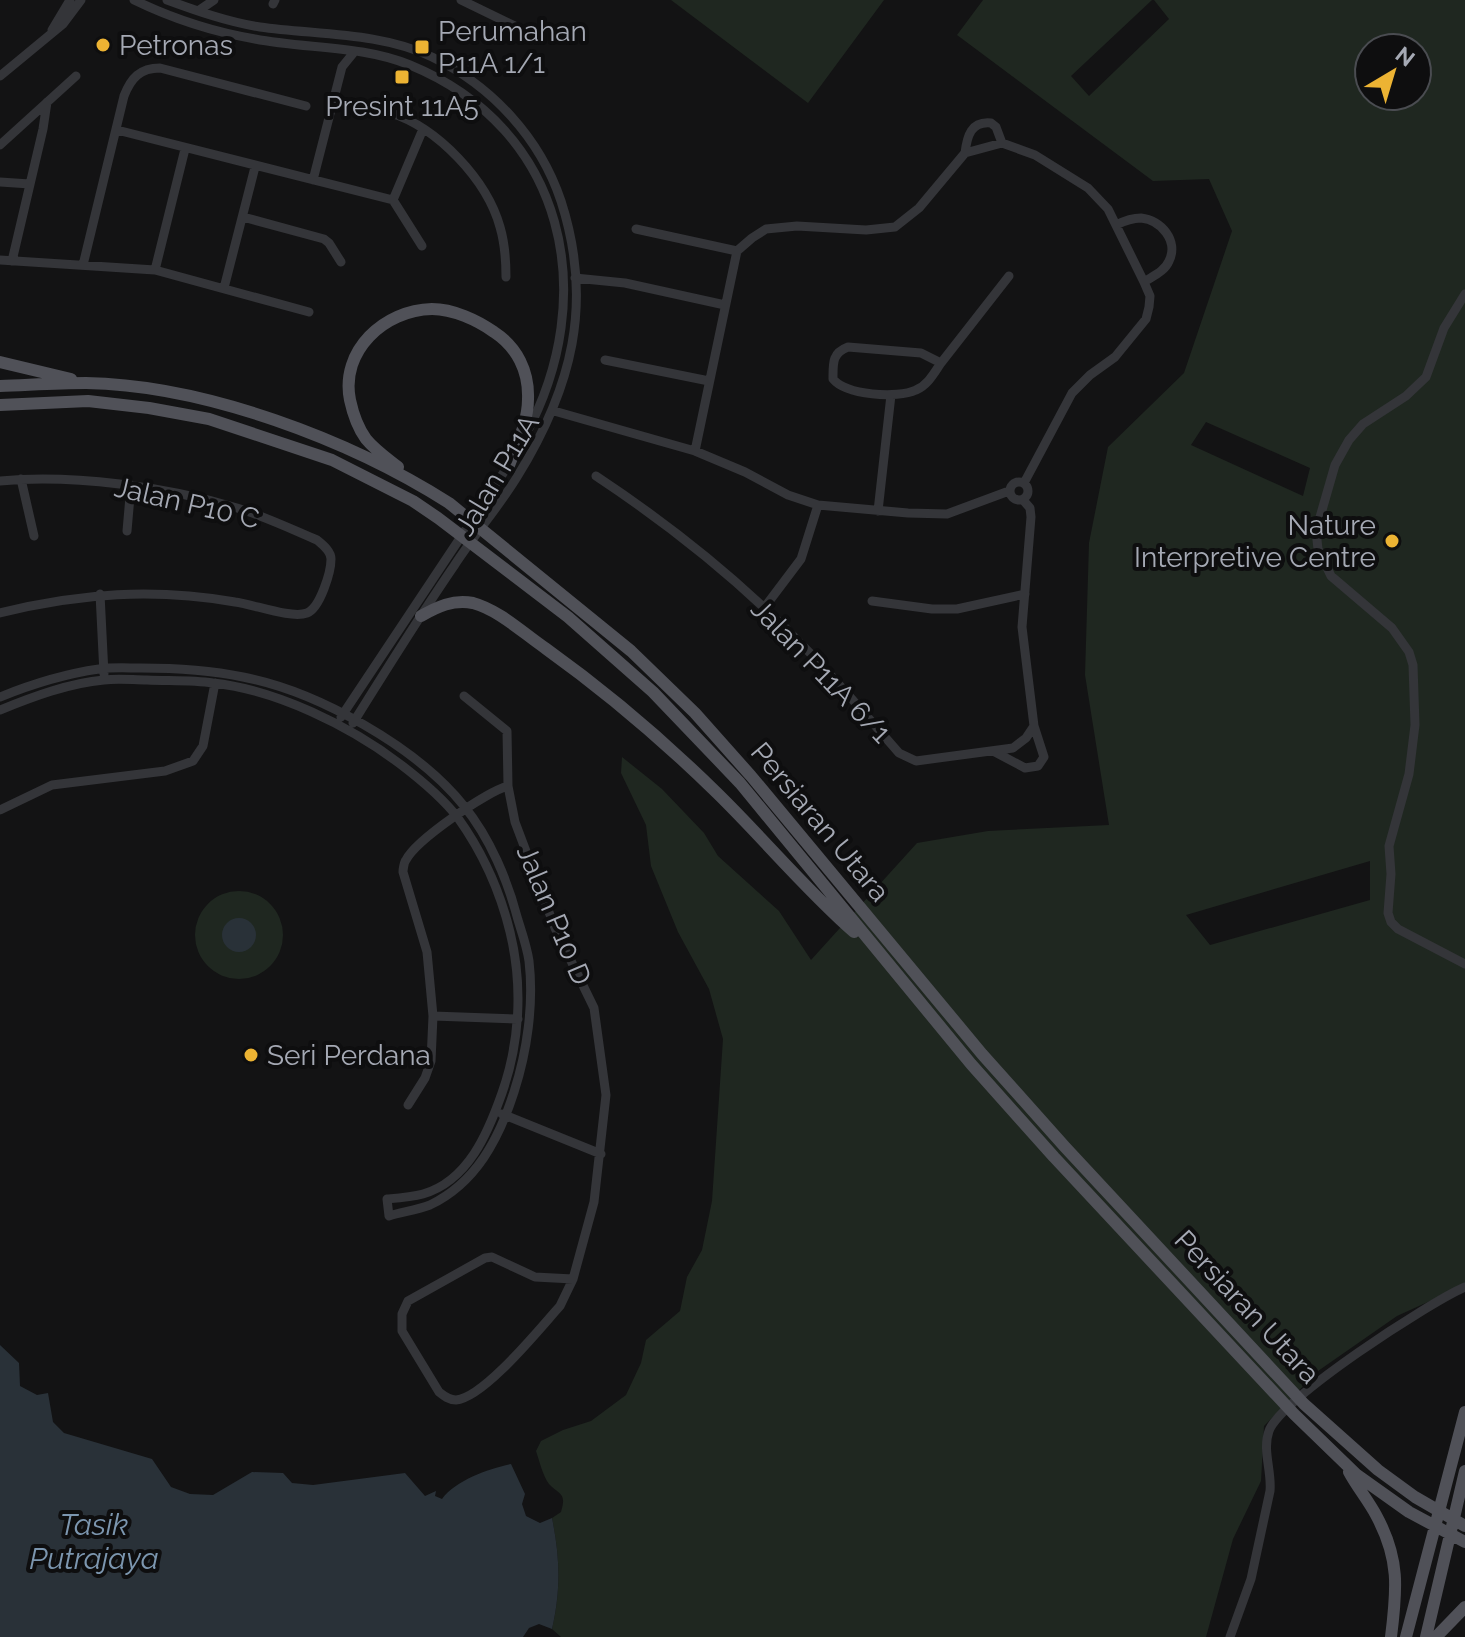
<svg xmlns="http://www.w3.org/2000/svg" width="1465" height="1637" font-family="Raleway,sans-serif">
<rect width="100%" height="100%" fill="#131314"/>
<path fill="#1f2720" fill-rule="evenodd" d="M671,0H884L808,103Z
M983,0H1152L1071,76L1089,96L1169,19L1154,0H1465V1285L1397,1316L1318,1371L1264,1426L1261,1481L1233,1539L1206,1637H561L552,1629C561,1590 560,1557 552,1518L561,1512C567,1492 559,1495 549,1484C543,1476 539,1460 536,1451L541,1441L563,1430L591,1421L626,1395L641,1363L646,1340L680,1311L687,1277L702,1250L712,1201L723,1039L709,989L678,932L651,866L646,825L621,773L622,757L662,789L704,833L718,856L779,911L811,960L917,843L988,831L1109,825L1085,675L1089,543L1108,447L1184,373L1232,231L1209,179L1153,181L957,35ZM1369,48H1417V96H1369ZM1206,422L1310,468L1303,496L1191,445ZM1370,861V900L1210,945L1186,915Z
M195 935a44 44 0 1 1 88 0a44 44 0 1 1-88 0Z"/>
<path fill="#293138" d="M222 935a17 17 0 1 1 34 0a17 17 0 1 1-34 0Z
M0,1345L19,1363L20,1386L37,1395L48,1393L53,1422L64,1433L152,1459L171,1487L190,1494L213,1495L252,1472L283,1473L292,1483L313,1485L405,1473L425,1496L436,1491L435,1496L442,1499C456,1480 488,1469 511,1464L525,1494L522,1504L526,1516L540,1523L552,1518C560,1557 561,1590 552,1629L539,1624L529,1628L523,1637H0Z"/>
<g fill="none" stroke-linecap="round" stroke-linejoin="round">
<path stroke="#343539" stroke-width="9" d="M134,0C171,18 214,32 255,39C306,49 361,45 410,65C566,129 601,296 525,436
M167,0C197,11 228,22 260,27C316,35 380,32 432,57C492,86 540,138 561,201C594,303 572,388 517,477C498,508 474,535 454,566C419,617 386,670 353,723
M461,0L519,28
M273,4L275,0
M198,11L214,0
M52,30L70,0
M0,76L63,24L81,0
M366,108C374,110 383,110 391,113C438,128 487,180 500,227C505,244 506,260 506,277
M117,130L393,200L422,246
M0,145L76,76
M965,153C967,136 971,121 991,123L996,127L1002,143
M313,180L342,67L355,51
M0,182L30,184
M393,200L423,129
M243,217L324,239L329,243L341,262
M1116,225C1124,221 1132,218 1141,218C1161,220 1179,241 1169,261C1165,271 1153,276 1144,282
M636,229L737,251
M0,260L155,270L309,312
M12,261L43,129L47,102
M83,265L124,96C131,78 140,68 160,68L306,106
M155,270L185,149
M575,278L625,283L725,305
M224,288L255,167
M1465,294L1444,328L1426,377L1406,396L1363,424L1349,440L1335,465L1316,531L1318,549L1331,576L1392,628L1409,652L1413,665L1415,725L1409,774L1389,846L1391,874L1388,913L1391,922L1398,929L1465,964
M848,347L921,353L941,363C934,373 928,385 916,390C897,399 846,395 833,379C833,363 832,353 848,347Z
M605,360L709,381
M941,363L1009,276
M554,411L695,451L745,472L788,495L818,505L908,513L947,514L1009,491
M695,451L737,251L752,238L766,229L797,226L866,230L895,227L919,208L965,153L1002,143L1035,155L1088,188L1108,209L1144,282L1150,296L1149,307L1146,319L1115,357L1090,375L1072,393L1024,483
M596,476C673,527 745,585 809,652C840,684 869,719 899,753L916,761L1013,748L1026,738L1034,726L1022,627L1031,517L1030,508L1023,500
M21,479L34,536
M0,481C72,474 168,487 237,508C264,516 291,529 317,540C323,545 331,551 331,559C331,572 320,608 307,613C291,619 253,604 235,602C154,588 80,593 0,613
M1010 491a9 9 0 1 1 18 0a9 9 0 1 1-18 0Z
M878,511L891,395
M127,531L131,485
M100,594L104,674
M872,601L932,609H957L1025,594
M764,608L801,559L818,505
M464,696L507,731L508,786L515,822L555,928L594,1008L606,1095L594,1202L573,1279L560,1306C541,1327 484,1398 456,1400C449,1400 444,1396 439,1392L402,1331V1314L408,1301L485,1258L492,1257L535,1277L573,1279
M0,697C32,684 64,674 99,669C112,667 127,668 141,668C175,668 209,670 243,677C317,691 417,747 464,806C490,838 508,881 518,920C522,933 527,947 529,961C534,1004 527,1052 514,1092C499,1139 476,1183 430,1205C417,1210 402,1212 389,1216L387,1199C399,1198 412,1197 423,1194C468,1181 488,1133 502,1093C520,1042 523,985 510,932C500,891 483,853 458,818C442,797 421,780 400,764C350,726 277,690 213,683C192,680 169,681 147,680C133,680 118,678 104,680C69,683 32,697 0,710
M341,717L510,463
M995,752L1025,768L1038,766L1044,757L1034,726
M0,810L52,785L165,771L193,761L203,746L215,683
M433,1016L518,1019
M408,1105L425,1078L431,1061L433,1016L427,952L403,872C403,870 404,862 406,860C416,840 486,792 508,786
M502,1114L601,1154
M1230,1637L1251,1579L1270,1491C1272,1471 1262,1450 1269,1431C1280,1399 1430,1302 1465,1287"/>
<path stroke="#505158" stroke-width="12" d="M0,362L71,379
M0,386C29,385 57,383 86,383C205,385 350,440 449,503L631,651L695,713L751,776L982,1054L1065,1147L1304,1404L1378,1470L1415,1497L1465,1526
M0,405L88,401L149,408L209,419L332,460L413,501L438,518L568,617L653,692L740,783L971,1064L1054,1157L1294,1414L1357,1475L1409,1512L1465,1542
M398,467C388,459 375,450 366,439C358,428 353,414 350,400C340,351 384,310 432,309C453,309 477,320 494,332C517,347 529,371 528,399C528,423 516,446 508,468
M421,616C437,607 453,599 473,603C499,610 523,633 545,648C605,691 664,741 717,793C764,839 805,889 854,932
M1349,1472C1357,1487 1368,1500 1376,1515C1400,1559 1397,1589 1391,1637
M1406,1637L1465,1412
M1426,1637L1465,1471
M1436,1637L1465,1607"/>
</g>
<g fill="#ecb333" stroke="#0e0e0f" stroke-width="3">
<circle cx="103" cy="45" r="8"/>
<rect x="414" y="39" width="16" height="16" rx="4"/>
<rect x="394" y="69" width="16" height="16" rx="4"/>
<circle cx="1392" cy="541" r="8"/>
<circle cx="251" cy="1055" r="8"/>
</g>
<g text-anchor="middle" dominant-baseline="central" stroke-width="8" stroke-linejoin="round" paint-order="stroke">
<g font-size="28" fill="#a5a9b4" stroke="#0e0e0f" text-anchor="start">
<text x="438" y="31">Perumahan<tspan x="438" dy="32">P11A 1/1</tspan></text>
<text x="119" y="45">Petronas</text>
<text x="402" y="106" text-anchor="middle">Presint 11A5</text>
<text x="1376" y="525" text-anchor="end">Nature<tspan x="1376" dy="32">Interpretive Centre</tspan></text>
<text x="267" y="1055">Seri Perdana</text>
</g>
<g font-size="28" fill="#a5a9b4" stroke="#0e0e0f">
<text transform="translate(497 475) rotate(-59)">Jalan P11A</text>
<text transform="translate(187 503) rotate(13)">Jalan P10 C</text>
<text transform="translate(821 671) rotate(46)">Jalan P11A 6/1</text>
<text transform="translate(820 822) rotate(50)">Persiaran Utara</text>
<text transform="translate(554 915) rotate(67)">Jalan P10 D</text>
<text transform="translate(1247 1307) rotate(47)">Persiaran Utara</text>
</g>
<g font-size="30" font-style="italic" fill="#7c96af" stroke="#0e0e0f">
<text x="94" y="1524">Tasik<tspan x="94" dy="34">Putrajaya</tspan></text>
</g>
</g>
<g transform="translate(1393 72) rotate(38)"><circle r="38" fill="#0e0e0f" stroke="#4a4c51" stroke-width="2"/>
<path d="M0-6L14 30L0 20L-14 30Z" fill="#ecb333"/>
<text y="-12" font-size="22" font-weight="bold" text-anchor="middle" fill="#a5a9b4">N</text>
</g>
</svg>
